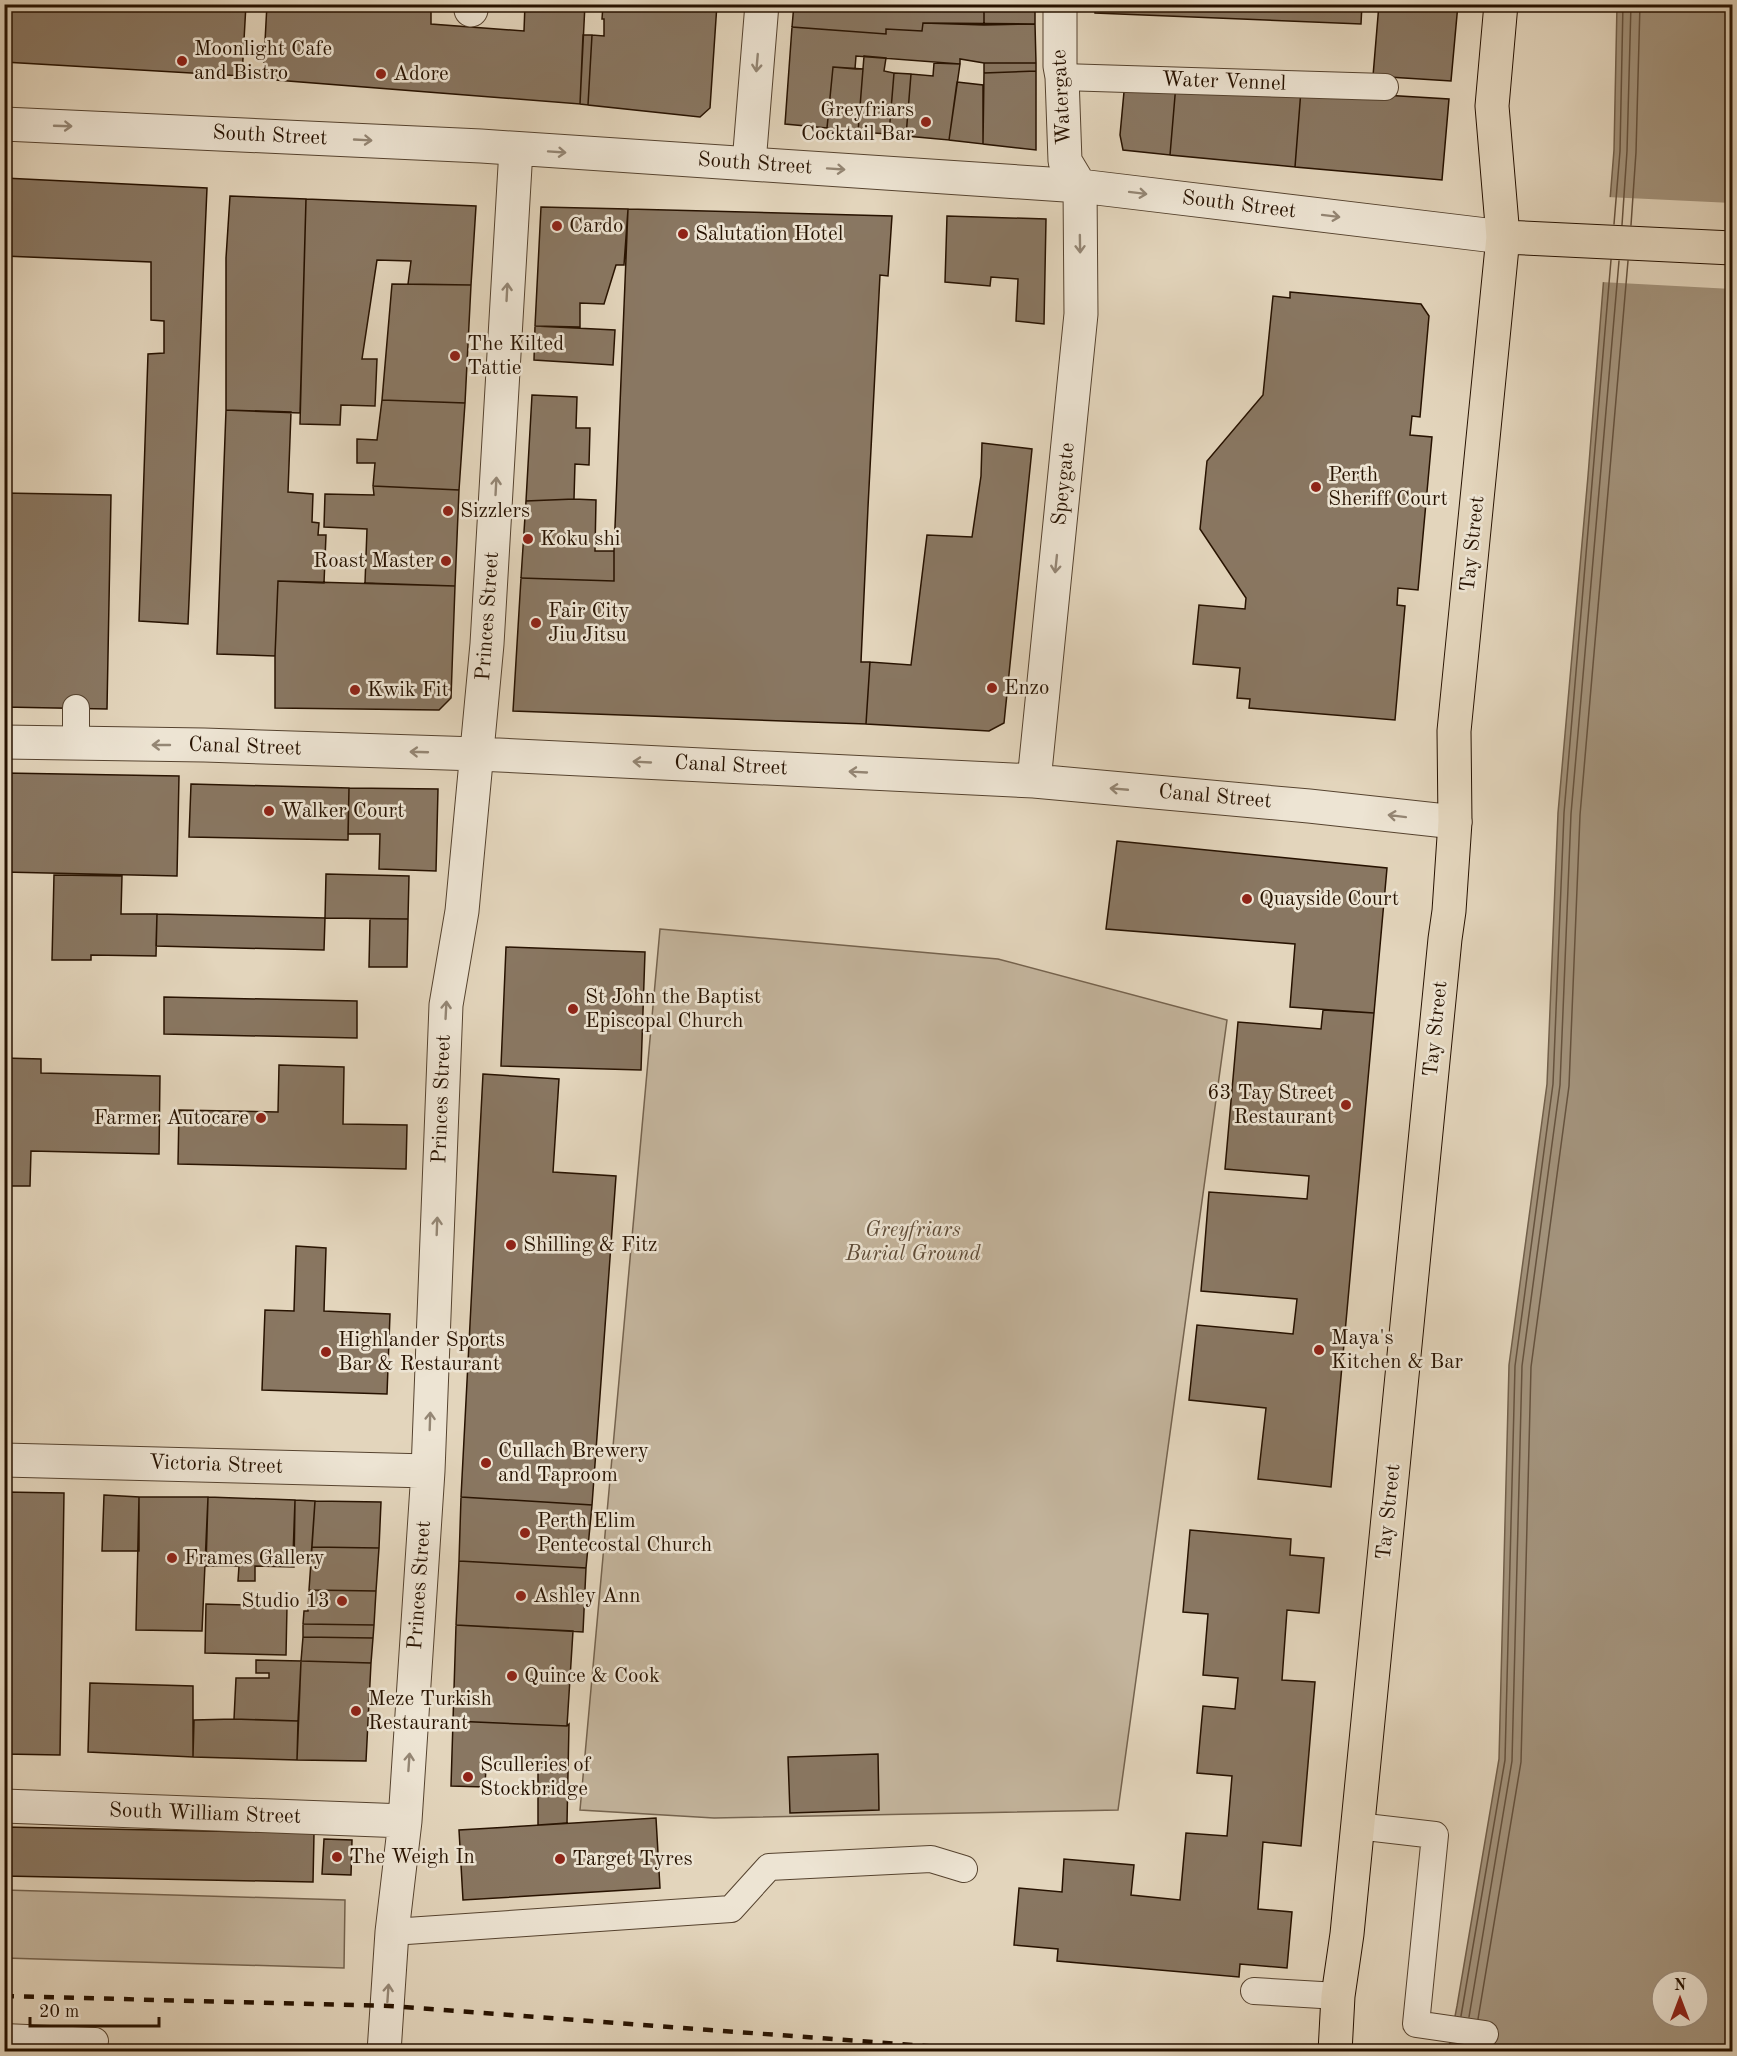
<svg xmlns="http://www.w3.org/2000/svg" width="1737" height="2056" font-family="'Old Standard TT',serif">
<rect width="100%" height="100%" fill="#e3d5bc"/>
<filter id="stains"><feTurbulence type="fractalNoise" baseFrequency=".00333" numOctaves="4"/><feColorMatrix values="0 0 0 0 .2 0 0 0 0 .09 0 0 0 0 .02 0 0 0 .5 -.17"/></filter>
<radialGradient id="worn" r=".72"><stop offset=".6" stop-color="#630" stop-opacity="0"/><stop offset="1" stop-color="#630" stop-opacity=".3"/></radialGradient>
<path fill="#c3b49c" stroke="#75634e" stroke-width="1.5" d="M660,929L998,959L1227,1020L1118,1810L714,1818L580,1810Z
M5,1890L345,1900L344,1968L5,1958Z"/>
<path fill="#a3937c" stroke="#715f4a" stroke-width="1.5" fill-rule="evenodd" d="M1617,5H1732V2051L1448,2052L1457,2006L1499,1759L1509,1365L1547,1084L1558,813L1588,476L1614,150ZM1662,1981H1698V2017H1662Z"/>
<path fill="#e3d5bc" d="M1607,197L1732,203V289L1601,282Z"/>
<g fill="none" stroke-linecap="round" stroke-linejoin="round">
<path stroke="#65523e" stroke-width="1.5" d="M1614,224L1620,151L1623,4
M1622,225L1627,151L1631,4
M1631,225L1636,152L1640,4
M1461,2016L1505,1760L1515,1366L1553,1084L1564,813L1611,260
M1469,2017L1512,1761L1522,1366L1560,1085L1571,814L1619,261
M1478,2019L1521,1762L1531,1367L1569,1086L1580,815L1628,261"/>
</g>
<path fill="#897762" stroke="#271200" stroke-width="1.5" d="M4,4H246L242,76L4,62Z
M267,4L431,5V24L524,31L525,4H585L580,104L263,79Z
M621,4H717L710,108L700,117L588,105L592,35L604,36V19H602L603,5L621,6Z
M794,4H984V25L923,23L922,31L886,29V34L792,27Z
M984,4H1035V24L984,25Z
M1095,4H1362L1361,24L1095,13Z
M1379,4H1458L1451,81L1373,76Z
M923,23L1035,24L1036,63H984L960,59V64L856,56L855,69L833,67L827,128L785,124L792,27L886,34V29L922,31Z
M583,35H592L588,105L580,104Z
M864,56L886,58L884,71L894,73L889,134L858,132Z
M934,63L960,64L949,140L906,136L911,74L933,76Z
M984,63H1036V71L984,73Z
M833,67L863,69L858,132L827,128Z
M1036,71V150L983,144L984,73Z
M894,73L911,74L906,136L889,134Z
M1125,81L1176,84L1170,155L1123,150L1120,135Z
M957,82L983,85V144L949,140Z
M1176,84L1301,90L1295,167L1170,155Z
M1301,90L1449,99L1442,180L1295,167Z
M4,178L207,188L188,624L139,621L148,354L164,353V321L151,320V262L4,256Z
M230,196L306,199L300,413L226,410V258Z
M306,199L476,206L471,285L408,284L411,261L377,260L362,359H377L375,406L341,405L340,425L300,424Z
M541,207L628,209L624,265H616L604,304L580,303V327L535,326Z
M628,209L892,216L888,276L880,275L868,507L861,662H870L866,724L513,711L521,578L614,581V551Z
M947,216L1046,219L1044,324L1016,321L1018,279L991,277L990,286L945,282Z
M392,284L471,285L465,403L382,400Z
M1290,292L1421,304L1429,316L1420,417L1412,416L1410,435L1432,437L1418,590L1398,588L1397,605L1405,606L1395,720L1249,708L1250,699L1237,698L1240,668L1193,664L1199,605L1245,609L1246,598L1200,529L1207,461L1263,395L1273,296L1290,298Z
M535,326L615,330L613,365L534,360Z
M532,395L577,397L576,428H590L589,465L575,464L574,499L526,501Z
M382,400L465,403L459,490L373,486L375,463H357V439L377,440Z
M226,410L291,412L288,492L313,494L312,522L319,523L318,535H326L324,583L278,581L275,656L217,654Z
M982,443L1032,449L1004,723L989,731L866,724L870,662L911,665L927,535L972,537L981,476Z
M373,486L459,490L455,586L365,583L367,529L324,527L325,494L374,495Z
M4,493L111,495L107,709L4,707Z
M574,499L596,500L595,551H614V581L521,578L526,501Z
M278,581L455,586L451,698L439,710L275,708V656Z
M4,773L179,776L177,876L4,872Z
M191,784L349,788L348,840L189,837Z
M349,788L438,789L436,871L379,869L380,834H348Z
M1117,841L1387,868L1374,1013L1290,1007L1295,944L1106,929Z
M326,874L409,876L408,919L325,918Z
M54,875L122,876L121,914H157L156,956L91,955V960H52Z
M157,914L325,918L324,950L156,946Z
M370,919H408L407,967H369Z
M506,947L645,952L641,1070L501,1066Z
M164,997L357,1001V1038L164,1034Z
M1323,1010L1374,1013L1331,1487L1258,1479L1266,1408L1189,1400L1197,1325L1293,1334L1297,1299L1201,1291L1209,1192L1307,1199L1309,1176L1225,1169L1238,1022L1321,1029Z
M4,1058L41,1059V1073L160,1076L159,1154L31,1151L30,1186H4Z
M279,1065L344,1067L343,1124L407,1125L406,1169L178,1164L179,1110L278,1112Z
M483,1074L559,1079L553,1172L616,1176L592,1505L461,1497Z
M296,1246L326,1248L324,1311L390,1314L387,1394L262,1390L265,1310L294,1311Z
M4,1492L64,1493L60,1755L4,1754Z
M104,1495L139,1497V1551H102Z
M139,1497H208L202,1631L136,1630Z
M208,1497L295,1500L294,1567L255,1566V1581H238L239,1566H206Z
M461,1497L592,1505L586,1568L459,1561Z
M295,1500L315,1501L311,1558L293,1556Z
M315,1501L381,1502L379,1548L312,1547Z
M1190,1530L1291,1539L1290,1555L1324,1558L1319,1613L1287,1610L1282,1680L1315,1682L1301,1846L1263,1842L1258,1909L1292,1912L1287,1968L1240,1964L1239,1977L1057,1961L1058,1949L1014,1945L1019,1888L1062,1892L1064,1859L1134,1865L1131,1895L1180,1900L1186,1833L1227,1836L1232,1776L1197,1773L1203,1706L1235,1709L1238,1678L1203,1675L1208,1614L1183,1612Z
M312,1547L379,1548L376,1591L309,1590Z
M459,1561L586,1568L583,1632L456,1625Z
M309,1590L376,1591L374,1625L303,1624L304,1611H308Z
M206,1604L287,1606L286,1655L205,1653Z
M303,1624L374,1625L373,1638L303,1637Z
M456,1625L573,1631L567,1726L453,1721Z
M303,1637L373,1638L371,1663L301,1661Z
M256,1660L301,1661L298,1721L234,1719L236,1678H269V1673H256Z
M301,1661L371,1663L366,1761L297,1760Z
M90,1683L193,1686V1757L88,1752Z
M234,1719L298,1721L297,1760L193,1757L194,1720Z
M453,1721L567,1726L569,1724L567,1823L538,1825V1767L486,1766L485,1787L451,1786Z
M878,1754L879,1810L790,1813L788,1757Z
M656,1818L660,1888L463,1900L459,1830Z
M4,1827L314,1833L313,1882L4,1876Z
M324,1839L352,1840L351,1875L322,1874Z"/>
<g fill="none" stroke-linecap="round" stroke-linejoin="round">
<g stroke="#56432f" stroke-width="28">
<path id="service" d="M1062,77L1385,87
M76,744V708
M1357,1826L1435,1835L1416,2024L1485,2034
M392,1932L731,1909L769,1867L931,1859L964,1869
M1254,1991L1338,1996
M4,2037L95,2041"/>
</g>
<g stroke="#56432f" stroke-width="35">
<path id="pedestrian" d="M471,10L472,4
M749,163L762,4"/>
</g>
<g stroke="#56432f" stroke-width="35">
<path id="minor" d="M4,124L481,146L1080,186L1503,237
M4,742L204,745L477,754L1034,781L1309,806L1455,822
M1034,781L1081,314L1080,186L1065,161L1062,77L1060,66V4
M4,1460L428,1471
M4,1806L405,1821
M384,2052L392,1932L405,1821L428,1471L446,1005L462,911L487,644L516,149"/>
</g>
<g stroke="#271200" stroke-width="35">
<path id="primary" d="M1503,237L1732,248
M1335,2052L1338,1996L1347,1934L1445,939L1449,911L1455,822L1454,731L1503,237L1492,106L1501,4"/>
</g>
<use href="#service" stroke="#ede4d3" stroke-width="26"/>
<use href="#pedestrian" stroke="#ede4d3" stroke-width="33"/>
<use href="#minor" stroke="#ede4d3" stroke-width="33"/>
<use href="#primary" stroke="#e3d5bc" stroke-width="33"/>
<path stroke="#271200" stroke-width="4.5" stroke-dasharray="10 10" stroke-linecap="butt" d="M4,1996L389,2006L1006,2052"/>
</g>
<defs><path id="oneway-shaft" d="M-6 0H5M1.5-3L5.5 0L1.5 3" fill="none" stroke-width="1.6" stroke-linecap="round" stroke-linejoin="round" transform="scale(1.5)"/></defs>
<g stroke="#948674">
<use href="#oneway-shaft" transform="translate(757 63) rotate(95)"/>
<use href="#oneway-shaft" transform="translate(63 126) rotate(2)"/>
<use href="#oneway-shaft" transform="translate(363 140) rotate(3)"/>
<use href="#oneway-shaft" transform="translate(557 152) rotate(4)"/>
<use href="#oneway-shaft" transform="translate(836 169) rotate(4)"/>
<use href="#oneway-shaft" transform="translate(1138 193) rotate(7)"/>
<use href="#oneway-shaft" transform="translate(1331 216) rotate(7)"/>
<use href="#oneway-shaft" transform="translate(1080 244) rotate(89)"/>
<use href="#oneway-shaft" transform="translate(507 292) rotate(-87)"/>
<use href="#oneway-shaft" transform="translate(496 486) rotate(-87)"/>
<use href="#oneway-shaft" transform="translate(1056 564) rotate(96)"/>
<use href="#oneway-shaft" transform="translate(161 745) rotate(-180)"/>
<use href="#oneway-shaft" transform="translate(419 752) rotate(-178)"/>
<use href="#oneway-shaft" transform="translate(642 762) rotate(-177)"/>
<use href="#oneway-shaft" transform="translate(858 772) rotate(-177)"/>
<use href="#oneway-shaft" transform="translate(1119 789) rotate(-175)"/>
<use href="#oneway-shaft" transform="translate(1397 816) rotate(-173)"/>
<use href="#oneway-shaft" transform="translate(446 1010) rotate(-87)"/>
<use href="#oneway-shaft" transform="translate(437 1226) rotate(-88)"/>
<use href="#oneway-shaft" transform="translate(430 1421) rotate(-88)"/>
<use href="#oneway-shaft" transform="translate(409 1762) rotate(-86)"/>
<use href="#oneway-shaft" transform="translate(388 1993) rotate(-86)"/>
</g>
<g fill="#8f2418" stroke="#ede4d3" stroke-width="2">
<circle cx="182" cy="61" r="6"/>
<circle cx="381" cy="74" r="6"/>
<circle cx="926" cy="122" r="6"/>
<circle cx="557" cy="226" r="6"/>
<circle cx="683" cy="234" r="6"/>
<circle cx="455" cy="356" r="6"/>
<circle cx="1316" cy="487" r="6"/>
<circle cx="448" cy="511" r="6"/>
<circle cx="528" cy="539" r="6"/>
<circle cx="446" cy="561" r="6"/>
<circle cx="536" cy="623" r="6"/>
<circle cx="992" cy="688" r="6"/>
<circle cx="355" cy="690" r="6"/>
<circle cx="269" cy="811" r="6"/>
<circle cx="1247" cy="899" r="6"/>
<circle cx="573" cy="1009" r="6"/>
<circle cx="1346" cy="1105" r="6"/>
<circle cx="261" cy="1118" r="6"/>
<circle cx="511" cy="1245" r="6"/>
<circle cx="1319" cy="1350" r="6"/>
<circle cx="326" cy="1352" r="6"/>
<circle cx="486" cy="1463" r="6"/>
<circle cx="525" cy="1533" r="6"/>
<circle cx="172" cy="1558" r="6"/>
<circle cx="521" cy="1596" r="6"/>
<circle cx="342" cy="1601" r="6"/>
<circle cx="512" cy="1676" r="6"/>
<circle cx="356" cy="1711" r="6"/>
<circle cx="468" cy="1777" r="6"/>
<circle cx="337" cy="1857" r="6"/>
<circle cx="560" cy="1859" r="6"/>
</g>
<g text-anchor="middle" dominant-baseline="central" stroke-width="5" stroke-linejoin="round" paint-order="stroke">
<g font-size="21" fill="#271200" stroke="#ede4d3" text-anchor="start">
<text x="194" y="49">Moonlight Cafe<tspan x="194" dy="24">and Bistro</tspan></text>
<text x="393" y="74">Adore</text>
<text x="914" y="110" text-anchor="end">Greyfriars<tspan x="914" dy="24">Cocktail Bar</tspan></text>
<text x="569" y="226">Cardo</text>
<text x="695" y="234">Salutation Hotel</text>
<text x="467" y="344">The Kilted<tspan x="467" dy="24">Tattie</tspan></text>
<text x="1328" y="475">Perth<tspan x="1328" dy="24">Sheriff Court</tspan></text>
<text x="460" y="511">Sizzlers</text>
<text x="540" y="539">Koku shi</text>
<text x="434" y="561" text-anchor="end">Roast Master</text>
<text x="548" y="611">Fair City<tspan x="548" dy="24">Jiu Jitsu</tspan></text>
<text x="1004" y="688">Enzo</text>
<text x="367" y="690">Kwik Fit</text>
<text x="281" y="811">Walker Court</text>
<text x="1259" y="899">Quayside Court</text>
<text x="585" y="997">St John the Baptist<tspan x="585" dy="24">Episcopal Church</tspan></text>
<text x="1334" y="1093" text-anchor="end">63 Tay Street<tspan x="1334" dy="24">Restaurant</tspan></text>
<text x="249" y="1118" text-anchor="end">Farmer Autocare</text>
<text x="523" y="1245">Shilling &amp; Fitz</text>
<text x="1331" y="1338">Maya's<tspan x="1331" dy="24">Kitchen &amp; Bar</tspan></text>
<text x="338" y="1340">Highlander Sports<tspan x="338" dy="24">Bar &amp; Restaurant</tspan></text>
<text x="498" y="1451">Cullach Brewery<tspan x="498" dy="24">and Taproom</tspan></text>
<text x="537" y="1521">Perth Elim<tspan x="537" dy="24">Pentecostal Church</tspan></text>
<text x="184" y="1558">Frames Gallery</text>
<text x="533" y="1596">Ashley Ann</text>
<text x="330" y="1601" text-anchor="end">Studio 13</text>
<text x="524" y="1676">Quince &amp; Cook</text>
<text x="368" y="1699">Meze Turkish<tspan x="368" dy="24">Restaurant</tspan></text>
<text x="480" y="1765">Sculleries of<tspan x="480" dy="24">Stockbridge</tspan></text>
<text x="349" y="1857">The Weigh In</text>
<text x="572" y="1859">Target Tyres</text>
</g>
<g font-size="21" fill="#271200" stroke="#ede4d3">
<text transform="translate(1224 82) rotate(2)">Water Vennel</text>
<text transform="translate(1062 97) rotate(-93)">Watergate</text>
<text transform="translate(270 136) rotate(3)">South Street</text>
<text transform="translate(755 164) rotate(4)">South Street</text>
<text transform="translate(1239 205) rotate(7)">South Street</text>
<text transform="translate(1064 484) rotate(-84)">Speygate</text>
<text transform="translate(1473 544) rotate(-84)">Tay Street</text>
<text transform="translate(488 616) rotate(-86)">Princes Street</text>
<text transform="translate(245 747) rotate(2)">Canal Street</text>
<text transform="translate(731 766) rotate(3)">Canal Street</text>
<text transform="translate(1215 797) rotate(5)">Canal Street</text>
<text transform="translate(1436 1029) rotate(-84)">Tay Street</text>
<text transform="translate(442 1099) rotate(-88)">Princes Street</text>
<text transform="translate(216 1465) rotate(2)">Victoria Street</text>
<text transform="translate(1389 1512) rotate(-84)">Tay Street</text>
<text transform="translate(420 1585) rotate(-86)">Princes Street</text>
<text transform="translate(205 1814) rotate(2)">South William Street</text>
</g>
<g font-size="21" font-style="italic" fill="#5e4b37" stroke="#ede4d3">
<text x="913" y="1230">Greyfriars<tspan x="913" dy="24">Burial Ground</tspan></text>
</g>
</g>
<rect width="1737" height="2056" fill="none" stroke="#e3d5bc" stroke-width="24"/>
<rect x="6" y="6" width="1725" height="2044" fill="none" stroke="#271200" stroke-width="3"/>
<rect x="12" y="12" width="1713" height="2032" fill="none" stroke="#271200" stroke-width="1.5"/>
<g transform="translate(1680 1999)"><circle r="28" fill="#ede4d3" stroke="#9e907f" stroke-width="1.5"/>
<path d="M0-4.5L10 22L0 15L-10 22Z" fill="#8f2418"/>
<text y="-9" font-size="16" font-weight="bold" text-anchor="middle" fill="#271200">N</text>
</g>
<path d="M30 2017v9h129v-9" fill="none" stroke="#271200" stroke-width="3"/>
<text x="39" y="2017" font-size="18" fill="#271200" stroke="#ede4d3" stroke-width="4.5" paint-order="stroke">20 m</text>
<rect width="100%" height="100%" filter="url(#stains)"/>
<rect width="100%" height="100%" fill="url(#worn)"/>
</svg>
